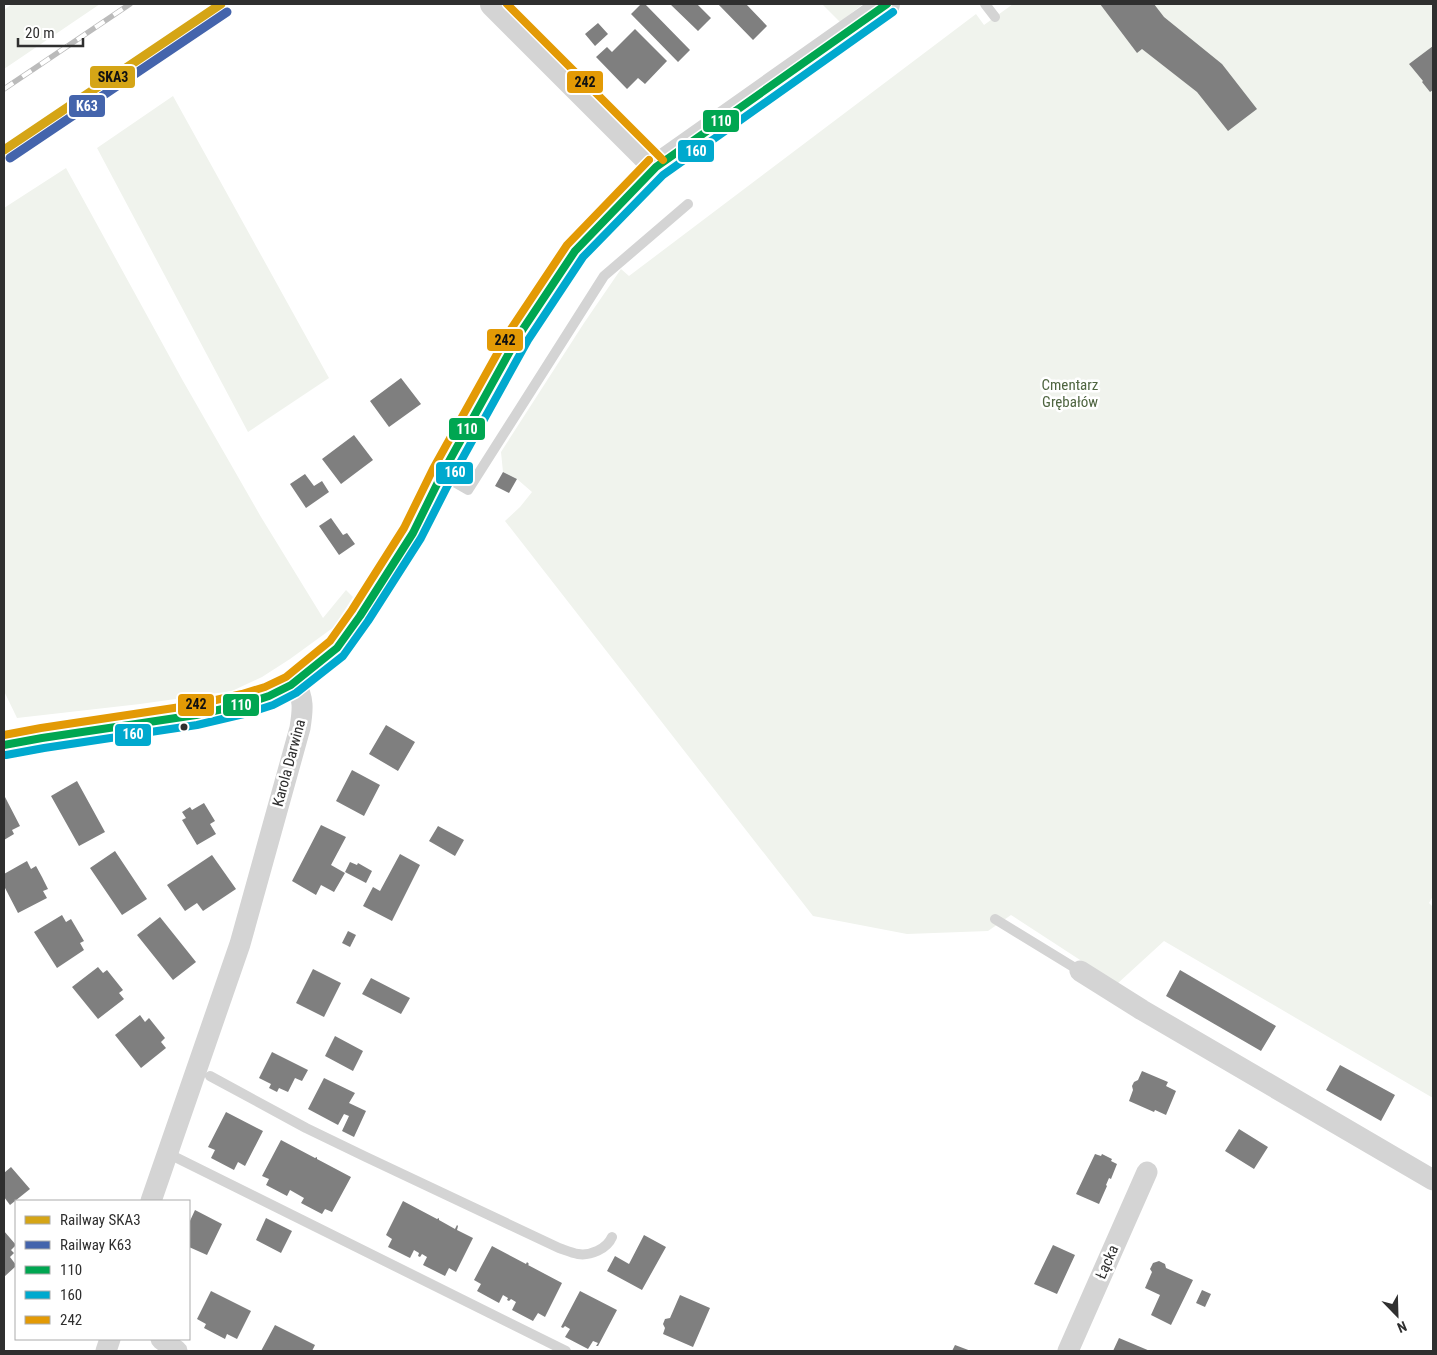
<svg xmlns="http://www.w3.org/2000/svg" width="1437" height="1355" font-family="'Roboto Condensed',sans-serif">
<rect width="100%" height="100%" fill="#fff"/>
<path fill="#f0f3ed" d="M12,4H100L4,69V10Z
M822,4H863L840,22Z
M1013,4H1433V896L1429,903L1433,907V1098L1164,941L1117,984L1011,915L988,931L907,934L813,916L505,521L520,507L532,492L517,479L503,472L501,452L584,323L621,269L629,276L976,14L984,25Z
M173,96L329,378L248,432L97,148Z
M66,168L183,381L261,517L323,618L346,590L353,597L334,627L290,659L262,677L232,691L140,704L17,718L4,691V208Z"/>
<path fill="#7f7f7f" d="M641,4H645L690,50L678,62L631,14Z
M670,4H697L711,18L698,31Z
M718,4H746L767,26L753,40Z
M1100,4H1154L1164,17L1222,64L1257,109L1228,131L1197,92L1142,49L1137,53Z
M598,23L608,34L595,46L585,34Z
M635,29L667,61L645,84L638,78L627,89L596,57L607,47L612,52Z
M1433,46V90L1430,92L1422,82L1423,81L1409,64Z
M401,378L421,404L389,427L370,401Z
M354,435L373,460L341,484L322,459Z
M503,472L517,479L509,493L495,486Z
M305,474L314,486L322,481L329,492L306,508L290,484Z
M331,518L343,535L347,533L355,544L339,555L319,526Z
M386,725L415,742L398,771L369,754Z
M352,770L380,785L364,816L336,801Z
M77,781L105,832L79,846L51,796Z
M5,797L20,826L12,830L14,834L4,840V798Z
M204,803L215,821L210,824L216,834L197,845L182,820L186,818L182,812L190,807L192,810Z
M321,825L346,837L331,865L345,873L334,892L321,885L316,895L292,881Z
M438,826L464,840L455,856L429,841Z
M115,851L147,899L122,915L90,868Z
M400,854L420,865L392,921L363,906L373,887L380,891Z
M212,855L236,889L203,911L197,903L185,911L167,885Z
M27,861L31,869L36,866L42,877L48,889L43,891L47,898L18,913L4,886V874Z
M350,862L357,865L358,863L372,871L366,883L345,872Z
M62,915L66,922L71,919L84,941L80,943L84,950L57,968L34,932Z
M160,917L196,962L173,980L137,935Z
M348,931L356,935L350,947L342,943Z
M98,967L103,973L107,970L123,990L119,993L124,999L98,1019L72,987Z
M313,969L341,983L324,1017L296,1003Z
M1180,970L1276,1026L1261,1051L1166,996Z
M371,978L410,998L401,1014L362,994Z
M140,1015L145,1022L149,1018L165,1038L161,1042L166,1048L141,1068L115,1035Z
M335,1036L363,1051L353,1071L325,1056Z
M272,1052L308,1070L302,1081L295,1078L288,1092L279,1088L277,1092L269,1088L271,1084L259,1078Z
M1340,1065L1395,1095L1381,1121L1326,1090Z
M1142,1071L1168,1082L1166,1086L1176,1091L1166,1115L1155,1110L1154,1112L1129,1101L1133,1090L1132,1086L1134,1082L1138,1080Z
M324,1078L355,1093L349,1103L366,1111L354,1137L342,1131L349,1116L344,1114L338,1125L308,1109Z
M226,1112L263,1131L245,1166L238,1162L234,1170L211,1158L215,1150L208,1147Z
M1239,1129L1268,1147L1254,1169L1225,1151Z
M281,1140L315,1158L317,1157V1159L351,1177L332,1212L325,1209L322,1214L301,1203L304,1198L290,1190L287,1196L266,1185L269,1179L262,1176Z
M1095,1154L1101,1156L1102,1154L1112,1159L1111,1161L1117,1164L1111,1179L1109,1178L1106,1185L1107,1186L1099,1204L1076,1194Z
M11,1167L30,1189L10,1205L4,1197V1173Z
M403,1201L437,1219L439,1218V1220L455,1229L457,1225L458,1226L457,1230L473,1238L456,1272L449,1268L445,1276L423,1265L427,1257L422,1254L420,1257L418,1256L419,1253L414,1250L410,1258L388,1247L392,1239L386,1235Z
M195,1210L222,1224L207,1255L189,1247V1223Z
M266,1218L292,1231L281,1253L256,1240Z
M4,1231L16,1245L11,1250L14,1253L10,1257L16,1265V1266L4,1277Z
M644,1235L666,1247L642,1290L607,1271L615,1256L629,1264Z
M1053,1245L1075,1255L1057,1294L1034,1284Z
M492,1246L526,1264L527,1262L529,1264L528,1265L562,1283L545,1317L538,1313L533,1321L512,1310L516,1302L511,1299L509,1301L507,1300L508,1298L503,1295L499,1303L477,1291L481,1284L474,1280Z
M1159,1261L1165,1264L1166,1268L1193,1280L1171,1325L1151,1315L1160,1295L1145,1288L1152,1272L1150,1269L1153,1263Z
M1202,1290L1211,1294L1205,1307L1196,1303Z
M211,1291L251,1311L237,1339L227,1334L225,1339L204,1328L206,1324L197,1319Z
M580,1291L617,1310L598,1346H596L598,1343L593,1341L588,1349L565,1337L570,1329L565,1326L563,1328L561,1327Z
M680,1295L710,1308L693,1347L663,1334L665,1328L663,1324L665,1319L670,1318Z
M275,1325L315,1345L312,1351H261Z
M1119,1338L1150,1351H1113Z
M955,1345L971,1351H952Z"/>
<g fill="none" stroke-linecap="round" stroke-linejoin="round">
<path stroke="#d4d4d4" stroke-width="10" d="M985,4L995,17
M442,475L468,490L604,276L688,204
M995,919L1080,971
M210,1076L306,1128L366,1157L559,1248C565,1250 572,1253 578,1254C590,1256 607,1249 612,1237
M167,1153L566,1351"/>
<path stroke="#d4d4d4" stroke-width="21" d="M1080,971L1142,1010L1433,1180
M151,1201L240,944L300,728C303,709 304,699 295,682
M161,1339L177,1351
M106,1351L110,1339
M1068,1351L1147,1172"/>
<path stroke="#d4d4d4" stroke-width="26" d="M493,4L656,167
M4,745L42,738L196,715L245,704L269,696L291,685L337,648L360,616L413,533L442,474L519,335L575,251L656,167L887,4"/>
<g stroke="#bbb" stroke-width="5.5">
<path id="rail" d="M4,89L130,4"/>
</g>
<use href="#rail" stroke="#fff" stroke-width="4" stroke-dasharray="11" stroke-linecap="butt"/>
<g stroke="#fff" stroke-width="11">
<path id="bus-1" d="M4,745L42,738L196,715L245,704L269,696L291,685L337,648L360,616L413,533L442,474L519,335L575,251L656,167L887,4"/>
</g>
<g stroke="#fff" stroke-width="11">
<path id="bus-2" d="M6,755L44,748L197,725L248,713L273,705L296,693L343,656L368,621L421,538L451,479L528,340L583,257L663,175L893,12"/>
</g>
<g stroke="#fff" stroke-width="11">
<path id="bus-3" d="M507,4L663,160
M4,735L41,728L194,705L242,694L265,687L286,677L330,641L352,610L404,528L433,469L511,329L567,245L649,160"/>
</g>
<use href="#bus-1" stroke="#00a651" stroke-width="8"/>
<use href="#bus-2" stroke="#00a9ce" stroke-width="8"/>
<use href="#bus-3" stroke="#e39a05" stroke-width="8"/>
<g stroke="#fff" stroke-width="12">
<path id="rail-1" d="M4,150L221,4"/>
</g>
<g stroke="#fff" stroke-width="12">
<path id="rail-2" d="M10,158L227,12"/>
</g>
<use href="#rail-1" stroke="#d5a516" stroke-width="9"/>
<use href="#rail-2" stroke="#4464ac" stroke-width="9"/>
</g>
<circle fill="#2f2f2f" stroke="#fff" stroke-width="2" cx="184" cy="727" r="4.5"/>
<g text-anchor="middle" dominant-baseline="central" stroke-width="5" stroke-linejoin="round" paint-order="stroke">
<g font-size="15" fill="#4f6541" stroke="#fff">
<text x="1070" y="385">Cmentarz<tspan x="1070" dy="17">Grębałów</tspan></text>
</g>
<g font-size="15" fill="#2f2f2f" stroke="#fff">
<text transform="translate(289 763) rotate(-75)">Karola Darwina</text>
<text transform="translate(1107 1262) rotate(-66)">Łącka</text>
</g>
</g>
<g stroke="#fff" stroke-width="2">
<rect x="89" y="65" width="47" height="24" rx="5" fill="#d5a516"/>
<rect x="566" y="70" width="38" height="24" rx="5" fill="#e39a05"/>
<rect x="68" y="94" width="38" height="24" rx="5" fill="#4464ac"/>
<rect x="702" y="109" width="38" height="24" rx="5" fill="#00a651"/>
<rect x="677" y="139" width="38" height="24" rx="5" fill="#00a9ce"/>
<rect x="486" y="328" width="38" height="24" rx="5" fill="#e39a05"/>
<rect x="448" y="417" width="38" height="24" rx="5" fill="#00a651"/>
<rect x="435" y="461" width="39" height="24" rx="5" fill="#00a9ce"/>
<rect x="177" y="693" width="38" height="24" rx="5" fill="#e39a05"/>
<rect x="222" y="693" width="38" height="24" rx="5" fill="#00a651"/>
<rect x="114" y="723" width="38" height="24" rx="5" fill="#00a9ce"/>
</g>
<g font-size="14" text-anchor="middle" font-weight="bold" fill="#fff">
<text x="87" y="111">K63</text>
<text x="721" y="126">110</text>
<text x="696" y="156">160</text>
<text x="467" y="434">110</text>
<text x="455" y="477">160</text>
<text x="241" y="710">110</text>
<text x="133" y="739">160</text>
</g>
<g font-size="14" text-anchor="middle" font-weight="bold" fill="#111">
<text x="113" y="82">SKA3</text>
<text x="585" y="87">242</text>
<text x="505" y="345">242</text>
<text x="196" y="709">242</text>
</g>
<rect width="1437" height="1355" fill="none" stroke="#2f2f2f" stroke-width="10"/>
<rect x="15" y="1200" width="175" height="140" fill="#ffffff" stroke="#acacac"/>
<rect x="25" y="1216" width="25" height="8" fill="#d5a516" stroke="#acacac"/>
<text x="60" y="1225" font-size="15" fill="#2f2f2f">Railway SKA3</text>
<rect x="25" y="1241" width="25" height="8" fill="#4464ac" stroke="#acacac"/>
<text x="60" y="1250" font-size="15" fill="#2f2f2f">Railway K63</text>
<rect x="25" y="1266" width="25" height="8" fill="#00a651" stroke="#acacac"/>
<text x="60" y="1275" font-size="15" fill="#2f2f2f">110</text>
<rect x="25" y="1291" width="25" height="8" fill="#00a9ce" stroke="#acacac"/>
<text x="60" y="1300" font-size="15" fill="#2f2f2f">160</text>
<rect x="25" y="1316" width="25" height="8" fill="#e39a05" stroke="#acacac"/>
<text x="60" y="1325" font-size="15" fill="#2f2f2f">242</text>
<g transform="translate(1397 1315) rotate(157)" stroke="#ffffff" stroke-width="4" paint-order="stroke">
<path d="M0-4L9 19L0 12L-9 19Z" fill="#2f2f2f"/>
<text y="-8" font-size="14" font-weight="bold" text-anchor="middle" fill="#2f2f2f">N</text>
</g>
<path d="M18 38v8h65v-8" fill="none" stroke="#2f2f2f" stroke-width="2.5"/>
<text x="25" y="38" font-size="15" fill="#2f2f2f" stroke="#ffffff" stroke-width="4" paint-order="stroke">20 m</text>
</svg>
